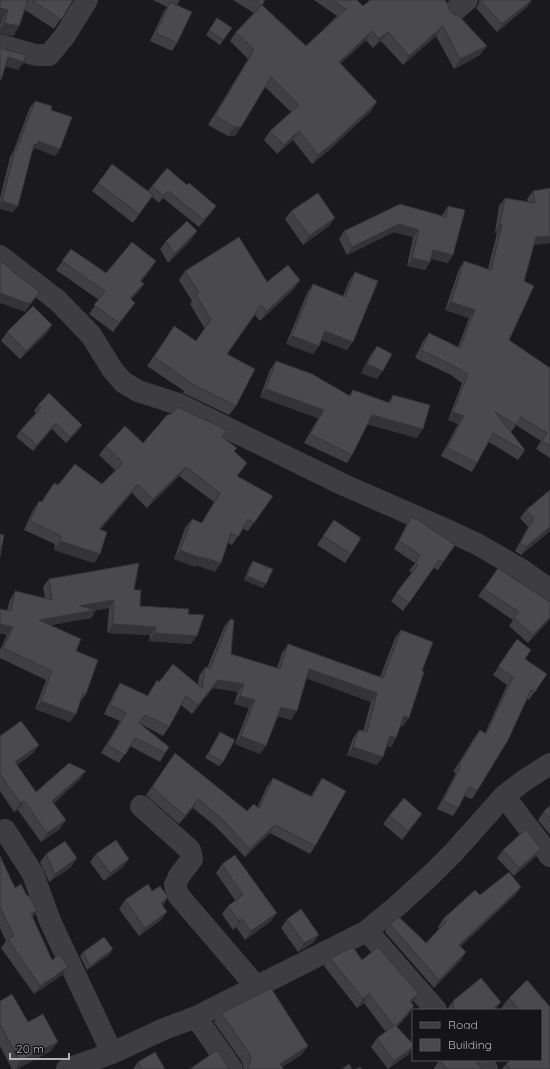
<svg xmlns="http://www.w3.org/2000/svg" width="550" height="1069" font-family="Quicksand,sans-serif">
<rect width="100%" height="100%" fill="#1a1a1c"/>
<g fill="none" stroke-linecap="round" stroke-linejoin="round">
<path stroke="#3e3d42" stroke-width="22" d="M453,12L467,0
M0,45L36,55H49L64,37L87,0
M0,256L58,301L91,335L112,369L123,382L138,391L178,404L344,485L447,530L477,544L522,570L550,590
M504,796L550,856
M141,806L190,850L192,859L179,876L175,885L178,895L256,986
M5,830L33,874L50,921L112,1053
M367,931L436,1010
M196,1017L232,1069
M479,1060L487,1069
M67,1069L112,1053L164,1029L196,1017L367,931L397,906L431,875L454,852L504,796L525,780L550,764"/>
</g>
<path fill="#404043" d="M0,0H73L54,29L25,10L19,26L13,36L0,33V25L1,20H0Z
M153,0H180L177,5V43L172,51L150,41L164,11L167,7Z
M233,0H265L262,5L306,46L337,16L314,0H357L363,6L450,11L487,46L480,55L454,69L436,36L403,65L381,41L373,48L366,40L341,63L371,111L328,151L312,164L293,140L277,154L264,140L270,131L291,112L265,87L235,136H228L208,125L248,59L230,41L236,32L254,13Z
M479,0H532L527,7L497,32L476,8L479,4Z
M217,18L232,28L220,45L206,35Z
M35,101L51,110L60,149L55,156L35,148L32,152L13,212L0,209V198L10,157L13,152L30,107Z
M98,183L148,191L152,186L187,185L216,206L211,213L199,227L163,198L159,203L152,197L133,223L92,191Z
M550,188V243L534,245L509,340L550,368V458L536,449L541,441L516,425L511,432L525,450L518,460L489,442L477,463L472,472L441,456L458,424L448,420L462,383L451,375L415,358L423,341L429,333L458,347L469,318L445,310L459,269L464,261L488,269L497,233L495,232L499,206L505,198L528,202L527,199L533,191Z
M448,206V263L431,259L430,262L425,270L407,266L413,237L394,232L347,255L339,239L344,231L442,216L443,214Z
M291,211L329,226L303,245L285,219Z
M191,240L168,263L160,249L166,241Z
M71,249L106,273L156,261L150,270L141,282L144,284L138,292L131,299L135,303L113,332L89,314L99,300L56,270Z
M185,271L267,282L300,280L293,290L260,321L255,315L227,354L236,406L229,415L183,393L184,391L147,366L174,326L196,341L205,329L190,304L192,301L179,280Z
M355,272L347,350L321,340L313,354L286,344L307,293L313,284L343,296L349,281Z
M52,325L46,334L20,359L1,341L7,332Z
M377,346V379L361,373L371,354Z
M276,361L349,396L353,390L388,403L393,395L417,438L367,424L352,455L347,463L304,443L318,418L260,397L270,370Z
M38,405L82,425L78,431L66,443L52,429L33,451L16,437L20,431L36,413L34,411Z
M170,415L223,437L234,452L241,471L237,476L273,496L248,531L243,529L232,545L228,543L215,572L196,565L195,567L174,559L185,528L192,519L201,523L214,502L179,476L147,508L132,493L100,530V554L94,563L54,550L55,544L24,530L33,510L39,501L41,502L54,483L58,485L102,484L116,471L99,455L106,446L143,443Z
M526,510L550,531L521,555L515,551L528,527L520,518Z
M411,517L455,545L438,570L434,568L403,611L391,601L412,573L409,571L415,563L394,549L406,526Z
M334,520L351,554L345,563L317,545Z
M253,561L263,588L244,580L250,565Z
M498,568L550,619L528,643L509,626L513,620L478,596Z
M49,579L134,590L140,606L188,614L191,644L149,641L150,635L107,633L109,608L96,610L91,618L51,625L76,651L86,694L80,702L76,714L70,722L35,709L46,680L0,658V650L7,635L0,633V609L7,610L10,600L15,591L45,598L43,587Z
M230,619L231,654L277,668L282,653L288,644L380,677L395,638L401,630L422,671L403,726L401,725L396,738L391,747L387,746L377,765L347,755L353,738L359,730L363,731L371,702L306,678L291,720L278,716L266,746L260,754L235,744L249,708L234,704L238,692L213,688L192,714L181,705L169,727L163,736L139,723L169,747L160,762L130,746L119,763L101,753L120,721L104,714L115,691L120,683L147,696L157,680L159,682L198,684L199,676L205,667L207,668L224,627Z
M517,639L525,659L547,674L529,700L527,699L477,791L472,799L464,796L458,808L453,816L437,809L456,773L453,772L474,738L480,730L485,733L507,685L493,675Z
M220,732L223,762L219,766L205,758Z
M0,736L39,745L33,753L17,765L36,792L80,779L54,803L60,829L41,842L18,810L14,812L0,791Z
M175,753L247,811L257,808L267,786L273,778L311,796L317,786L322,778L315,846L310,854L270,833L245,857L215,826L193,808L179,824L146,795Z
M550,806V835L538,820L544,811Z
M389,816L416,822L402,840L383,824Z
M503,850L535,857L514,876L497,858Z
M46,854L77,858L71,867L49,882L40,862Z
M96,854L123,867L104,881L90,862Z
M0,856L15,888L33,917L52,960L62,975L34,994L1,948L6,941L0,928Z
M222,864L271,921L245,940L236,927L233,930L222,914L228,906L235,900L216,873Z
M521,887L515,895L461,946V960L434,988L385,932L390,924L426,943L439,929L438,927L443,919Z
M152,891L168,897L163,905L161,920L139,936L119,909L125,900Z
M287,919L313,943L298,952L281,928Z
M83,952L110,954L87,970L80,956Z
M330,958L362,960L413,1002L412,1003L408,1015L397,1027L409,1054L388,1069L371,1047L377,1038L386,1032L364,1003L357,1008L324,966Z
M509,998L550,1007V1069H502L506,1064L541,1060V1010H503L501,1008Z
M454,1000L501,1002L495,1010H448V1008Z
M0,1001L28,1022L51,1051L17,1069H12L0,1046Z
M221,1013L308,1046L301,1055L282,1067L284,1069H244L242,1062L214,1022Z
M440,1060L482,1069H434V1068Z
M138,1062L165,1069H133Z"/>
<path fill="#343437" d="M532,0L527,7L497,32L502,24Z
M0,8L8,10L1,20H0Z
M4,23L19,26L13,36L0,33V29Z
M443,26L436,36L403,65L409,56Z
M372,31L366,40L333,71L339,62Z
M388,32L381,41L373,48L379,39Z
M487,46L480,55L454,69L460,59Z
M8,57L24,62L18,70L3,66Z
M377,102L371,111L328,151L312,164L318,155Z
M235,127H241L235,136H228Z
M299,131L293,140L277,154L284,145Z
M38,141L60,149L55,156L35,148L32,152L34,144Z
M2,201L18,206L13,212L0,209V204Z
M216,206L211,213L199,227L204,220Z
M335,218L329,226L303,245L309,236Z
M399,224L419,230L413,237L394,232L347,255L352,247Z
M500,224L502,225L497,233L495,232Z
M197,231L191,240L168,263L174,254Z
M550,236V243L530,245L536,237Z
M433,250L453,255L448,263L428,258Z
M412,258L430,262L425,270L407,266Z
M156,261L150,270L134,289L140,281Z
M300,280L293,290L260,321L267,311Z
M144,284L138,292L124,306L130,298Z
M40,292L25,312L0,303V293Z
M451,302L475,310L469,318L445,310Z
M52,325L46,334L20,359L26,351Z
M325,331L353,342L347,350L319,339Z
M292,336L319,346L313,354L286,344Z
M367,364L383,371L377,379L361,373Z
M266,389L324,410L318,418L260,397Z
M453,412L464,416L458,424L448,420Z
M372,415L423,429L417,438L366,423Z
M56,423L52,429L33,451L37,445Z
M82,425L78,431L66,443L70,437Z
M186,467L179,476L147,508L153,499Z
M138,484L132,493L93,538L99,529Z
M550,527V531L521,555L526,547Z
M60,541L100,554L94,563L54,550Z
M180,550L201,557L221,563L215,572L196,565L195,567L174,559Z
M247,576L266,584L263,588L244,580Z
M114,600L109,608L73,614L79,606Z
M96,610L91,618L34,628L39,620Z
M550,617V619L528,643L533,635Z
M0,624L13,627L7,635L0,633Z
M113,624L156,627L150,635L107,633Z
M155,633L197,636L191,644L149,641Z
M309,669L377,693L371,702L303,677Z
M218,680L244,684L238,692L213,688L192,714L198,705Z
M240,696L255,700L249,708L234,704Z
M41,701L76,714L70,722L35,709Z
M281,707L297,711L291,720L276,716Z
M404,716L409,718L403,726L398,725Z
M241,736L266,746L260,754L235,744Z
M390,736L396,738L391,747L384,745Z
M39,745L33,753L9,770L15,762Z
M353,747L383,757L377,765L347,755Z
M86,771L80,779L46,809L52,801Z
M198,799L193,808L179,824L185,816Z
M24,801L18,810L14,812L20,803Z
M422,814L416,822L402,840L408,831Z
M66,820L60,829L41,842L47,833Z
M275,825L270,833L245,857L250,849Z
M541,849L535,857L514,876L519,868Z
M77,858L71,867L49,882L55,874Z
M129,859L123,867L104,881L110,873Z
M521,887L515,895L454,953L459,945Z
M168,897L162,906L161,903Z
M37,911L31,920V914Z
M167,912L161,920L139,936L145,928Z
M277,913L271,921L245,940L251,931Z
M242,919L236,927L233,930L239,921Z
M319,935L313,943L298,952L304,943Z
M113,949L110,954L87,970L90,966Z
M466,952L461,960L434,988L439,980Z
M68,967L62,975L34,994L40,986Z
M369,994L364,1003L357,1008L363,999Z
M419,994L413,1002L404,1009L410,1001Z
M501,1002L495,1010H492Z
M414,1006L408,1015L390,1034L396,1026Z
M58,1042L51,1051L17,1069H15L20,1061Z
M308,1046L301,1055L279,1069L280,1064Z
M413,1047V1048L409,1054L388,1069L394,1061Z"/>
<path fill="#4a4a4e" stroke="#343437" d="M0,0H28L19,26L4,23L8,10L0,8Z
M32,0H73L61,20Z
M254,0H265L262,5L306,46L346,9L333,0H357L363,6L370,0H445L447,3L450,11L455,15H458L487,46L460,59L443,26L409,56L388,32L379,39L372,31L339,62L377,102L334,142L318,155L299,131L284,145L270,131L299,105L271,77L241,127H235L215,116L254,50L236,32L262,5Z
M482,0H532L502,24L481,1Z
M170,2L192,12L177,43L156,33Z
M217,18L232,28L223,40L209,30Z
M0,47L3,49L26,55L24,62L8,57L1,80L0,79Z
M35,101L52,106L51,110L72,117L60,149L38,141L37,145L34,144L18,206L2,201L15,150L16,151Z
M112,164L153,195L139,214L98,183Z
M167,168L187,185L189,183L201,193L200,194L201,193L216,206L204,220L168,191L164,196L152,186Z
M550,188V236L536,237L524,281L534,286L509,340L550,368V446L542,441L547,433L521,417L516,425L495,412L525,450L524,451L493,433L477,463L447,448L464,416L453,412L468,374L456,367L421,350L429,333L460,348L475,310L451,302L464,261L491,270L502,225L500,224L505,198L535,203L533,191Z
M318,193L335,218L309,236L291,211Z
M400,204L446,217L448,206L465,210L453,255L433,250L430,262L412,258L419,230L399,224L352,247L344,231Z
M187,221L197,231L174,254L166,241Z
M239,237L267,282L288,265L300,280L267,311L261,305L227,354L255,369L236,406L190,383V382L154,357L174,326L196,341L211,319L196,295L199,293L185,271Z
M132,242L156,261L140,281L144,284L130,298L135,303L119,323L94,305L105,291L62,261L71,249L106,273Z
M0,262L5,264L12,270V271L40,292L30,304L0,293Z
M355,272L378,281L353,342L325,331L319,346L292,336L313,284L345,297Z
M33,306L52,325L26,351L7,332Z
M377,346L392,354L383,371L367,364Z
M276,361L312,374L350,396L353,390L390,403L393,395L430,405L423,429L372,415L352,455L310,434L324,410L266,389Z
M49,393L82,425L70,437L56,423L37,445L20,431L41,408L38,405Z
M178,407L227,430L222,437L237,448L234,451L247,463L237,476L273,496L254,523L248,519L238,537L231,533L221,563L201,557V558L180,550L192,519L202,523L220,493L186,467L153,499L138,484L99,529L107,532L100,554L60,541L61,536L30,521L39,501L42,502L54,483L58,485L75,464L102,484L123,463L106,446L125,426L143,443L168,414L170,415Z
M550,490V527L526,547L520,543L534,518L526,510Z
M411,517L420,521L455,545L443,562L439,560L409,603L396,593L418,565L415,563L420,555L399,541Z
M334,520L361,538L351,554L323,536Z
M0,534L4,535L0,557Z
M253,561L273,569L266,584L247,576Z
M139,563L134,590H141L140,606L189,609L188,614L204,615L197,636L155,633L156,627L113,624L114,600L79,606L96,610L39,620L81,639L76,651L98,660L86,694L83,693L76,714L41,701L52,671L3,648L13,627L0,624V609L11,611L15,591L52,600L49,579Z
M498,568L550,602V617L533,635L514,618L519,612L484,589Z
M230,619L234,620L231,654L280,669L288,644L383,678L401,630L433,642L422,671L424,672L409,718L404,716L396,738L390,736L383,757L353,747L359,730L367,732L377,693L309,669L297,711L281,707L266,746L241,736L255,700L240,696L244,684L218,680L198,705L186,696L169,727L145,715L139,723L169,747L165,753L135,738L125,755L107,745L126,713L110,705L120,683L148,696L157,680L159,682L173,664L202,688L205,667L210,669Z
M517,639L531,650L525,659L547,674L535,692L531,690L508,740L477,791L469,787L458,808L443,801L461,765L459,764L480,730L486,734L513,677L498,667Z
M21,721L39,745L15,762L36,792L69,763L86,771L52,801L66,820L47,833L24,801L20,803L0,774V736Z
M220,732L235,740L223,762L208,754Z
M175,753L247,811L254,804L259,809L273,778L312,797L322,778L346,791L315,846L275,825L250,849L221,818L198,799L185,816L152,787Z
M404,798L422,814L408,831L389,816Z
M550,806V819L544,811Z
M526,829L541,849L519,868L503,850Z
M116,840L129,859L110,873L96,854Z
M65,841L77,858L55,874L46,854Z
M235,855L277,913L251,931L242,919L239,921L228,906L243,895L222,864Z
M0,856L15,888L21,884L27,896L29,895L37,911L31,914L52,960L60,954L68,967L40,986L8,939L14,936L0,907Z
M509,872L521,887L459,945L466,952L439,980L390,924L399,917L426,943L446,922L443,919L475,890L480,895Z
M148,884L152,891L160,886L168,897L161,903L167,912L145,928L125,900Z
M301,909L319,935L304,943L287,919Z
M104,937L113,949L90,966L83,952Z
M353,947L362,960L378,947L419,994L410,1001L414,1006L396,1026L413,1044V1047L394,1061L377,1038L394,1026L369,994L363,999L330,958Z
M481,978L501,1002L492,1010H456L453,1007L454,1000Z
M527,980L550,1007V1069H510L506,1064L511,1060H541V1036L542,1035L541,1034V1010H520L509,998Z
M271,988L308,1046L280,1064L284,1069H247L249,1066L251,1059L249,1053L221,1013Z
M12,994L28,1022L43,1014L58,1042L20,1061L1,1026L0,1027V1001Z
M217,1050L228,1067L230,1069H190Z
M155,1052L165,1069H142L138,1062Z
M440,1060H474L482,1069H447Z
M349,1064L352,1069H342Z
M360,1067L362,1069H356Z"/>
<rect x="412" y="1009" width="130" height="52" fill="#151517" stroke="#525358"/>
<rect x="420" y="1022" width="20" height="6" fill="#3e3d42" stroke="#525358"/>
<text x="448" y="1029" font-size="12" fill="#aeb0ba">Road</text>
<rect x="420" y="1039" width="20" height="12" fill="#4a4a4e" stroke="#525358"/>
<text x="448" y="1049" font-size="12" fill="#aeb0ba">Building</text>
<path d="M10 1053v6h59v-6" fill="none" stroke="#aeb0ba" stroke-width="2"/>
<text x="16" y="1053" font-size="12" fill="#aeb0ba" stroke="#151517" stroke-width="3" paint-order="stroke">20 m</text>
</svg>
